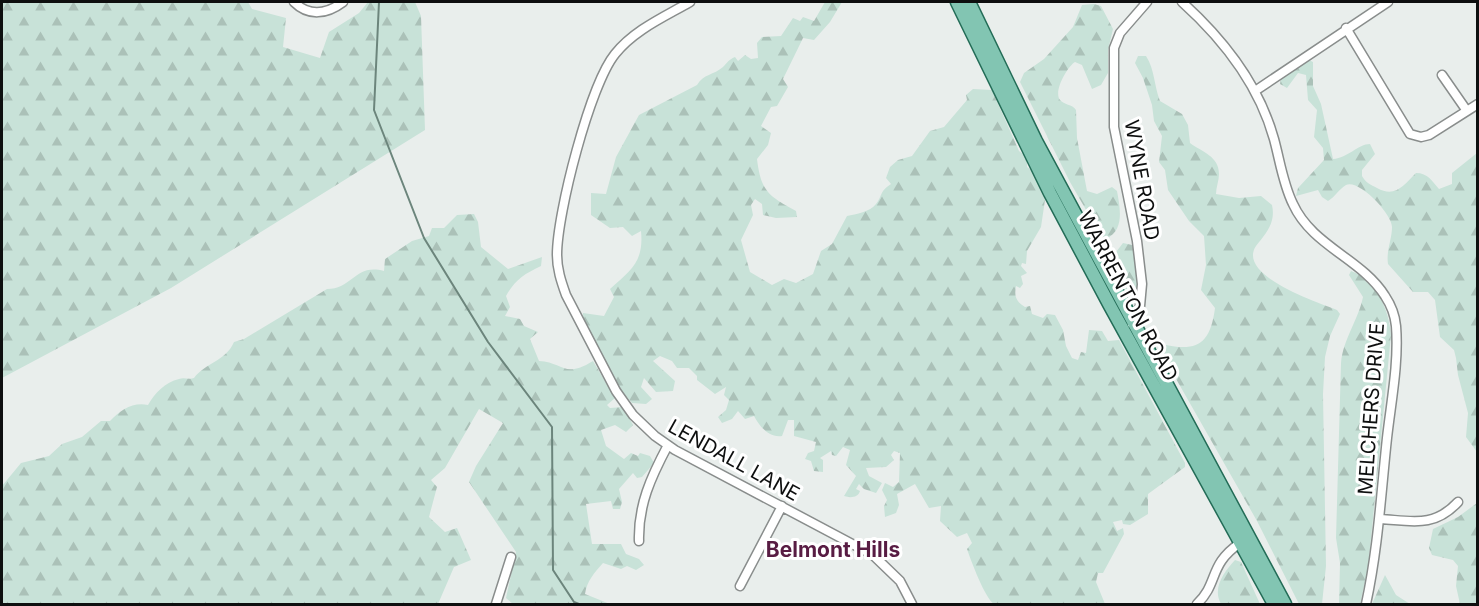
<svg xmlns="http://www.w3.org/2000/svg" width="1479" height="606" font-family="Inter,sans-serif">
<defs>
<pattern id="forest-firs" width="22" height="20" patternUnits="userSpaceOnUse" patternTransform="scale(1.5)"><rect width="22" height="20" fill="#c8e2d8"/><path d="M5 1l3.5 6h-7zM16 11l3.5 6h-7z" fill="#abc1b8"/></pattern>
</defs>
<rect width="100%" height="100%" fill="#e9eeec"/>
<path fill="url(#forest-firs)" d="M2,2H248L252,9L286,18L283,47L320,58L329,32L359,13L368,2H415L421,16L425,130L171,288L2,378Z
M825,2H842L830,22L814,40L803,38L783,79L788,87L777,106L771,107L761,126L771,133L768,145L757,159C761,192 769,196 796,211L797,217L776,218L763,215L762,204L755,199L751,205L753,215L741,240L750,272L772,285L784,279L796,283L813,274L821,251L832,244L847,216C856,214 870,212 876,204C883,195 879,192 891,184L886,178L890,167L898,160L912,156L930,131L944,127L967,100L966,95L973,89L992,90L1019,151L1027,157V167L1034,172L1045,200L1041,227L1027,251L1026,264L1022,263L1021,266L1027,273L1021,276L1023,284L1020,288L1016,286C1014,297 1016,301 1025,307L1030,306L1032,314L1043,318L1047,314L1055,315L1063,330L1066,346L1072,358L1078,360L1081,352L1086,353L1089,330L1102,331L1108,341L1119,340L1185,463V467L1148,494V514L1130,525L1123,524L1122,520L1113,522L1117,531L1123,528L1124,534L1103,573H1098L1096,582L1105,604H994C985,598 971,561 967,549L972,543L967,533L957,537L940,521L941,506L929,508L915,484L897,494L899,505L896,513L885,517L884,506L887,500L882,490L885,483L893,487L899,482L900,453L894,451L891,455L894,460L886,467L866,468L869,476L882,483L876,493L864,489L859,484L856,489L860,491C858,498 850,498 844,496L856,476L846,465L850,450L843,447L836,456L832,455L831,451L820,458L823,460V472L814,471L811,461L805,459L808,453L814,451L816,442L794,436V420H788L782,436C769,438 760,427 754,416L745,419L738,411L732,419L722,423L718,417L726,410L729,400L724,395L726,387L715,394L697,380V376L689,368H677L672,361L660,356L653,361L675,381L673,391L656,392L644,378L641,387L652,399L646,404L632,403C616,385 582,336 583,313L604,316L614,297L610,289C631,270 644,262 641,231L632,236L623,227L610,228L591,215V193L606,194L616,157L639,115L697,85C703,74 714,75 723,67C728,62 728,60 735,57L738,61L745,55L751,59L758,58L757,43L762,37L781,36L793,18L800,21L803,17L814,21Z
M1094,4L1101,6L1113,29L1108,50V73L1101,85L1092,89L1082,65L1075,62C1068,66 1053,91 1060,100C1064,105 1072,104 1076,110L1077,138L1087,191L1097,194L1112,187L1117,191C1120,208 1125,230 1106,239L1101,236L1070,182L1020,82L1024,73L1044,59L1073,27L1082,5Z
M1138,56H1146C1155,70 1154,86 1160,101L1182,114L1188,125L1190,143C1202,152 1219,156 1219,174C1219,181 1216,187 1216,194L1239,198L1261,196L1272,205C1276,223 1266,233 1256,246C1236,276 1320,303 1337,310L1340,314L1330,336L1325,357L1323,394L1326,566L1322,604H1299L1257,521L1159,349L1161,344C1196,352 1210,346 1215,308L1201,290L1206,265L1204,236L1189,221L1168,190L1165,170L1159,162L1162,136L1154,121L1152,105L1143,78L1135,63Z
M1307,59L1313,62V86L1321,104L1333,159C1348,158 1358,144 1370,144L1375,154L1362,170V176C1365,182 1371,185 1377,188C1395,198 1403,186 1416,173C1428,173 1432,181 1439,189L1452,184V173L1477,153V452L1466,437L1468,413L1458,375L1456,358L1454,350L1440,337L1435,300L1428,292H1413L1388,264C1386,251 1392,239 1392,227C1392,214 1359,179 1346,185C1339,189 1335,197 1328,201L1322,197L1318,190L1296,196L1298,188L1324,160L1323,148L1314,137L1317,110L1308,100L1306,75L1298,73L1287,88L1280,84L1281,78Z
M474,214L478,222L481,247L508,269L542,257L541,266C524,274 515,280 506,296L510,307L505,316L520,319L524,326L538,332L530,339L539,361C563,362 564,379 593,361L615,398L607,405L610,408L623,407L633,425L626,432L615,425L601,430L606,446L624,459L631,453L638,456L640,453L650,456L654,463L642,477L637,478L633,473L619,489L622,502L620,509H613L611,501L586,504L592,544H621L626,554L639,559L644,565L636,570L627,566L621,569L603,563C594,573 587,581 585,594L610,604H513L506,598L516,552L469,482L476,466L503,423L479,409L445,468L431,480L437,487L429,517L445,532L457,528L471,560L454,567L438,604H2V486L21,463L49,456L62,444L82,437L101,421H110C121,410 132,402 148,405C155,393 165,382 179,379C184,377 189,380 194,378C205,363 226,361 234,342L244,339L327,289C353,289 355,263 384,271L385,259L412,241L429,236L432,228H444L457,215Z
M1123,243L1132,245C1138,260 1144,287 1130,300L1113,256Z
M1351,271C1377,281 1389,310 1391,335L1368,569L1360,604H1339L1340,563L1336,538L1341,363C1343,339 1358,321 1363,297L1349,275Z
M1477,503V604H1460L1456,586L1458,566L1453,560L1432,555L1429,548L1433,529L1458,517Z
M1235,560L1241,562L1260,604H1221C1212,588 1224,572 1235,560Z
M1385,575L1396,595L1410,604H1372Z"/>
<g fill="none" stroke-linecap="round" stroke-linejoin="round">
<path stroke="#6c857c" stroke-width="2" d="M379,2L374,110L424,238L488,342L552,427L553,570L574,602L579,604"/>
<g stroke="#898d8c" stroke-width="11">
<path id="minor" d="M294,2C309,17 327,14 343,2
M690,2C664,17 634,30 615,54C590,85 557,213 557,255C557,269 561,281 566,295L616,391L633,415L655,436L675,450L873,555L900,581L912,604
M1182,2C1223,39 1259,85 1274,139C1280,161 1283,184 1293,204C1312,246 1362,259 1385,296C1391,305 1395,315 1396,326C1399,363 1391,402 1387,438C1381,494 1378,549 1366,604
M1346,28L1410,134L1421,137L1429,135L1478,104
M1442,75L1467,111
M1255,91L1388,2
M1132,324L1140,306L1142,284L1137,241L1114,127V48L1120,33L1147,2
M1381,519C1412,521 1434,528 1458,502
M639,541C638,505 651,477 668,445
M740,586L782,506
M496,604L511,557
M1197,604C1219,583 1208,565 1240,543"/>
</g>
<g stroke="#236c57" stroke-width="15">
<path id="primary" d="M957,2L1050,193L1109,304L1274,604
M969,2L1036,141L1285,604"/>
</g>
<use href="#minor" stroke="#fff" stroke-width="8"/>
<use href="#primary" stroke="#82c5b2" stroke-width="12"/>
</g>
<g text-anchor="middle" dominant-baseline="central" stroke-width="6" stroke-linejoin="round" paint-order="stroke">
<g font-size="20" fill="#0e0f0f" stroke="#fff">
<text transform="translate(1142 180) rotate(80)">WYNE ROAD</text>
<text transform="translate(1128 296) rotate(62)">WARRENTON ROAD</text>
<text transform="translate(1371 409) rotate(-86)">MELCHERS DRIVE</text>
<text transform="translate(734 460) rotate(29)">LENDALL LANE</text>
</g>
<g font-size="21" font-weight="bold" fill="#581c43" stroke="#fff">
<text x="833" y="549">Belmont Hills</text>
</g>
</g>
<rect width="1479" height="606" fill="none" stroke="#0e0f0f" stroke-width="6"/>
</svg>
